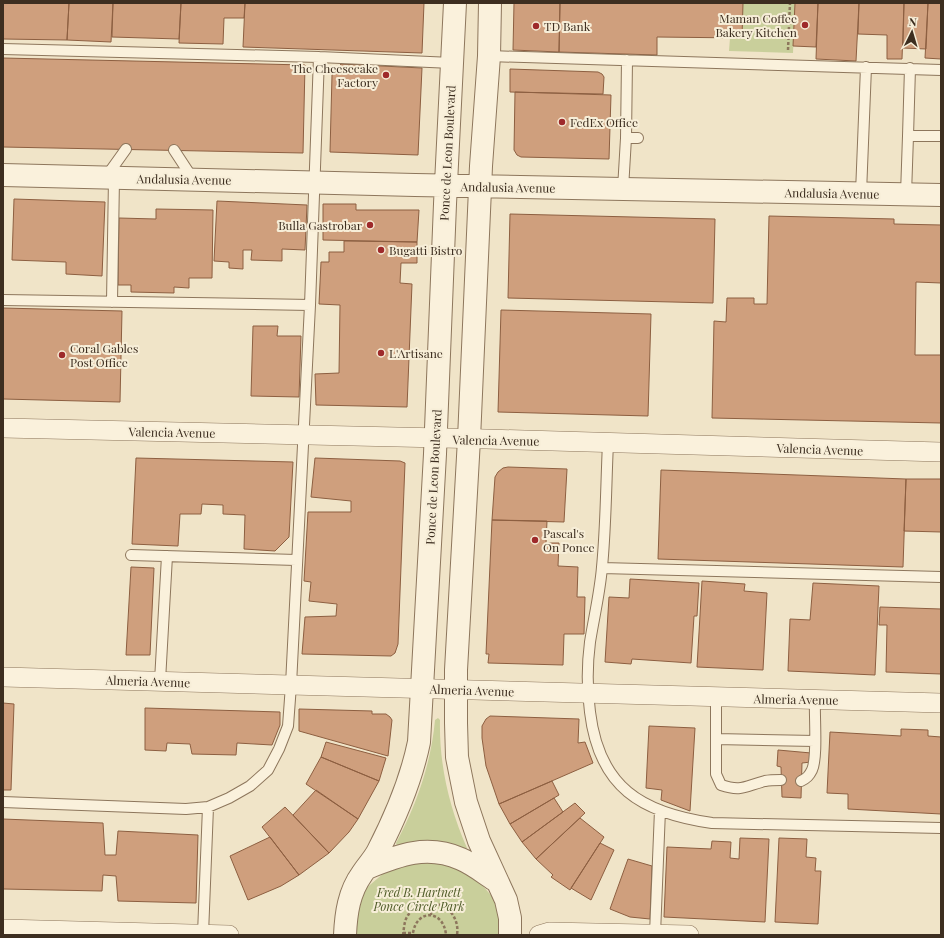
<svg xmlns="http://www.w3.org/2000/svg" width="944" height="938" font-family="'Playfair Display',serif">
<rect width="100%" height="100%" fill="#f0e4c8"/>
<path fill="#c9cf9b" d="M743,3H795L793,53L729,51L730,38H742Z
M438,718L440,720C439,764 449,807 467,848L465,850L397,846L396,843C417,804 431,763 435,720Z
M416,862L449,864L476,878L496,901L501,927L500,935H353L354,919L364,890L391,867Z"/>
<path fill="#cf9f7d" stroke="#8d5f41" d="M3,3H69L67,40L3,39Z
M69,3H113L111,42L67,40Z
M113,3H181L179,39L112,37Z
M181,3H245L244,18H224L223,44L179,43Z
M245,3H424L422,53L243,47Z
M514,3H560L559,52L513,50Z
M560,3H743L742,38L657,37V55L559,52Z
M795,3H818L816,47L793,46Z
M818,3H859L856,61L816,59Z
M859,3H904L902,59H887V35L858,34Z
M904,3H928L926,49L903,48Z
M928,3H941V59L925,58Z
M3,58L305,65L303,153L3,147Z
M341,64L422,68L418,155L330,152L332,75Z
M510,69L598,72L602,74L604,77L603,94L510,92Z
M515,92L611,95L609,159L521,157L517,155L514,150Z
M14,199L105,202L102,276L66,274V262L12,260Z
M217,201L307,205L305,250L282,249V261L251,260L252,250H243V269L229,268V262L214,261Z
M323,204H356V210H419L417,242L323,240Z
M156,209L213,210L212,278H189V288L174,287V293L131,292V285H118L119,218L156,219Z
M510,214L715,219L713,303L508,298Z
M769,216L894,219V224L941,225V283L916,282L915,355H941V423L712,418L714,321L726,322L727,298H754V304H767Z
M344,241L417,242V263H401L400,283L412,284L407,407L316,405L315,374L339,373L340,305L319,304L321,262H329V252H344Z
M3,308L122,311L120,402L3,399Z
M501,310L651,314L648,416L498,412Z
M253,326H278L277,336H301L299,397L251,396Z
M136,458L293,462L289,537L275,551L244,549L245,515L223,514V505L202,504L201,514H180L178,546L132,544Z
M315,458L400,461L405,463L398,644L395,653L391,656L302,654L305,617L336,616L337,604L309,601L311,582L304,581L308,512H351V501L311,497Z
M508,467L567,469L564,522L492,520L495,477L498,472L503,468Z
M661,470L906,479L903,567L658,559Z
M906,479H941V532L904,531Z
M492,520L547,521L546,543H559L558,566L578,567L577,597H585L584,634H564L563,665L488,663L489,654H486Z
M131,567L154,568L150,655H126Z
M630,579L699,583L697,616H694L691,663L632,659L631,664L605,662L609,597L629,598Z
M702,581L745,584L744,591L767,593L763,670L697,667Z
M813,583L879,586L875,675L788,671L790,619L810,620Z
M880,607L941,609V674L886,672L887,625H879Z
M3,703L14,704L11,790H3Z
M145,708L280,712V725L272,745L237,743L236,755L192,754L190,744L167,743L166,751L145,750Z
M299,709L372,711V714H386L390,717L392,720L388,756L299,731Z
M490,716L579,719L578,743L585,742L593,763L499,804L486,766L482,738V726L486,719Z
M649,726L695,728L690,811L661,800L662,790L646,788Z
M901,729L928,730V736L941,737V814L848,809V794L827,793L830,732L901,736Z
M326,742L386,758L379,781L321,757Z
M778,750L811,753V762L802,763L801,798L782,797L781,767L777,766Z
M321,757L379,781L358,819L306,784Z
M552,781L559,795L510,824L499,804Z
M316,790L358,819L349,832L329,853L293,815Z
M554,798L563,812L522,842L510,824Z
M575,803L585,813L536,859L522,842Z
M285,807L329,853L299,875L262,827Z
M580,818L604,837L570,890L551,877L553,875L536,859Z
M3,819L103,823L105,855H116L118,831L198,835L196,903L118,901L116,876L103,875L102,891L3,889Z
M270,837L299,875L281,886L248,900L230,856Z
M740,838L769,839L765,922L664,917L667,847L711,849L712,841L731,842L730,858L739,859Z
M779,838L807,839L806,857L816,858L815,871H821L818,924L775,922Z
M600,843L614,850L591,900L571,888Z
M628,859L652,866L650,919L630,917L610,909Z"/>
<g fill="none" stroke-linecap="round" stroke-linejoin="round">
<g stroke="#8d765c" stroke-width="12">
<path id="service" d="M3,49L319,57L452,63
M489,56L941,70
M910,68L908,136H941
M626,138L627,60
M174,150L193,179
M106,177L126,149
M623,189L626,138H638
M861,193L866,67
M906,194L908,136
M3,300L310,305
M112,302L114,178
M608,443C606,484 606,526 602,567C600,592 594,617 590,642C587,665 587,689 590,712C599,787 641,813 712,823L941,828
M131,555L296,560
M602,568L941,577
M160,681L167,556
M716,697V774L721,785C742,792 745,786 765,781C770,780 776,780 781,780
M716,739L815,741
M801,781C807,778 809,776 812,770C818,757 814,715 815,699
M3,802L186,809L208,807L229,798L250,786L268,770L279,749L288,726L291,685L310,305L319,57
M203,934L208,807
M655,934L660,810"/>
</g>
<g stroke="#8d765c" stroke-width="20">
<path id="minor" d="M3,428L486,439L941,452
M3,677L941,703
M3,929L229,935
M539,935L549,932L689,935"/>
</g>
<g stroke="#8d765c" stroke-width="24">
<path id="tertiary" d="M490,3L489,56L481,166L469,439L456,670V723L457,757L466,802L479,841L506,900L510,918V935
M3,175L415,185L941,195
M367,868C399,855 427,844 461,859C473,864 484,873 495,880
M345,935C346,913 349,892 362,874C367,866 374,859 378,851C396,816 411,781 419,742L435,454L445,204L455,3"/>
</g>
<path stroke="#8d765c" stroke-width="2.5" stroke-dasharray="3 2" stroke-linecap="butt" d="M788,50L790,3
M431,915L432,903
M403,933H413C417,908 444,910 446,935
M403,935C404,929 404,922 407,917C416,899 445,899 454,917C457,922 458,929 457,935"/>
<use href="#service" stroke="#faf1dc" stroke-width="10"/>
<use href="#minor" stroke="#faf1dc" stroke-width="19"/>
<use href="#tertiary" stroke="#faf1dc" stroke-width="22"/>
</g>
<g fill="#9e2a2b" stroke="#f7eed8" stroke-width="1.5">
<circle cx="805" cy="25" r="4"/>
<circle cx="536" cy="26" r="4"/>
<circle cx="386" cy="75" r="4"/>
<circle cx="562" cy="122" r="4"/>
<circle cx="370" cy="225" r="4"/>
<circle cx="381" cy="250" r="4"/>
<circle cx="381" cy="353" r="4"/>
<circle cx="62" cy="355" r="4"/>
<circle cx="535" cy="540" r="4"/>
</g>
<g text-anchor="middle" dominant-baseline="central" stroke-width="4" stroke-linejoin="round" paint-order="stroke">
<g font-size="12" fill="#3d2e20" stroke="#f7eed8" text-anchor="start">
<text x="797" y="18" text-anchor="end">Maman Coffee<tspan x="797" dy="14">Bakery Kitchen</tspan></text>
<text x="544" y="26">TD Bank</text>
<text x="378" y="68" text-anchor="end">The Cheesecake<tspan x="378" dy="14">Factory</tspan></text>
<text x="570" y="122">FedEx Office</text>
<text x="362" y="225" text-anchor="end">Bulla Gastrobar</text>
<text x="389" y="250">Bugatti Bistro</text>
<text x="70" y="348">Coral Gables<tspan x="70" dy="14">Post Office</tspan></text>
<text x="389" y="353">L'Artisane</text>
<text x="543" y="533">Pascal's<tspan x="543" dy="14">On Ponce</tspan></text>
</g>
<g font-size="12" fill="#3d2e20" stroke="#f7eed8">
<text transform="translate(447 153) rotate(-87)">Ponce de Leon Boulevard</text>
<text transform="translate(184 179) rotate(1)">Andalusia Avenue</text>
<text transform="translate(508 187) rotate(1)">Andalusia Avenue</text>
<text transform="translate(832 193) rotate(1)">Andalusia Avenue</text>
<text transform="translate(172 432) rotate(1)">Valencia Avenue</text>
<text transform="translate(496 440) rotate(1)">Valencia Avenue</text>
<text transform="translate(820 449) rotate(2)">Valencia Avenue</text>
<text transform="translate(433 477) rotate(-87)">Ponce de Leon Boulevard</text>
<text transform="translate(148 681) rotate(2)">Almeria Avenue</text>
<text transform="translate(472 690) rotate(2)">Almeria Avenue</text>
<text transform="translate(796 699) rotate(1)">Almeria Avenue</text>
</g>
<g font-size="12" font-style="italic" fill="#4d5a26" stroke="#f7eed8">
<text x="419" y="892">Fred B. Hartnett<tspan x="419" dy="14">Ponce Circle Park</tspan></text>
</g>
</g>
<rect width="944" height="938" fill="none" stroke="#3d2e20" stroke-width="8"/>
<g transform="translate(912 32) rotate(5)" stroke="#f7eed8" stroke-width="3" paint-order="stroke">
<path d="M0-3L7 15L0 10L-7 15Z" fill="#3d2e20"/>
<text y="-6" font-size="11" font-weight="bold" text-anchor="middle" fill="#3d2e20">N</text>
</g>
</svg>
